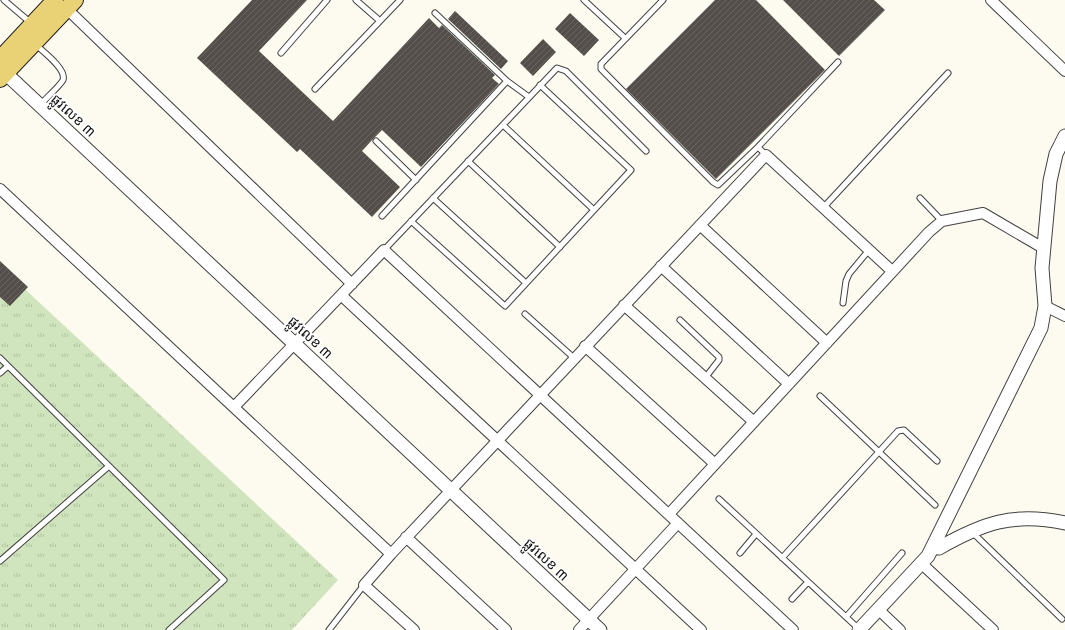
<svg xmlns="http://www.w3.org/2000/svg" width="1065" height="630" font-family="Georgia,'Noto Sans Khmer',serif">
<defs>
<pattern id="grass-tufts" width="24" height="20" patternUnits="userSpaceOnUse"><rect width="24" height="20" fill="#d0e4bd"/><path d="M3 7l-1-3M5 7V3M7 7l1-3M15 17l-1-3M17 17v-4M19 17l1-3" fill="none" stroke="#b1c2a1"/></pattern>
<pattern id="building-hatch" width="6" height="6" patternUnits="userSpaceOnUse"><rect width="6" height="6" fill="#554f4b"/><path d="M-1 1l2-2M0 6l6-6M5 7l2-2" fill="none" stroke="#696461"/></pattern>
</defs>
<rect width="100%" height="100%" fill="#fdfbf0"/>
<path fill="url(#grass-tufts)" d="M0,266L338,580L292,630H0Z"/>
<path fill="url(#building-hatch)" d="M252,0H307L259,51L333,121L429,18L439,28L442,25L495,75L492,78L499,84L421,167L382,130L373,139L362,151L400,187L372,217L300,149L297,152L197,58Z
M715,0H756L825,70L716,179L626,89Z
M783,0H874L885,10L839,56Z
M455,11L508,61L501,69L448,19Z
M570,13L599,40L584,56L555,29Z
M543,39L556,52L533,76L520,63Z
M0,261L28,287L10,306L0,297Z"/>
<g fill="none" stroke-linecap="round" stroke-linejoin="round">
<g stroke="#414141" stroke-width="7">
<path id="service" d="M4,0L31,23
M356,0L380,21
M584,0L625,38
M663,0L601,64V69L713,182L718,185L758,147L766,155
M435,13L507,81L529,97
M35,44C42,51 67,69 63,80C60,86 45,99 40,105
M281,53L327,0
M315,89L400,0
M503,125L594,210
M376,141L416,180
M758,147L838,62
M468,161L560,247
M433,198L526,283
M920,198L942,221
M823,208L948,73
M382,216L507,81
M411,221L505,306L631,170L540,85
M384,250L557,68L566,71L646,151
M843,303L846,281L849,274L869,250
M525,314L574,358
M680,320L719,357V360L705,378
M0,358L224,580L169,630
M0,373L8,366
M820,396L935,505
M719,499L859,629
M972,532L1062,619
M740,553L756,534
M782,558L898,431L904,430L937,461
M0,561L109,466
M792,599L808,582
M846,617L902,553
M329,630L364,585"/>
</g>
<g stroke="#414141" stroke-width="12">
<path id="minor" d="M991,0L1065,71
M67,9L352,284
M0,189L391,554
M700,225L827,343
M661,266L789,384
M341,295L701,630
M624,305L754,422
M1045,306L1065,316
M585,346L715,464
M234,407L384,250L793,630
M669,514L929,232L942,221L983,213L1043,248
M406,537L506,630
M922,564L993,630
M879,610L900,630
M414,630L364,585L391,554L766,155L892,271
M579,630L678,523"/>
</g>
<g stroke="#414141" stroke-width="15">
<path id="tertiary" d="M0,68L600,630
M933,547L939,548C983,523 1013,512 1065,523
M859,630L928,556L1041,328L1045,306L1042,268L1050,181L1056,154L1065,136"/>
</g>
<g stroke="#1f1f1f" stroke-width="18">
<path id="primary" d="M0,59L55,0
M0,79L75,0"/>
</g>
<use href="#service" stroke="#fff" stroke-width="5"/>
<use href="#minor" stroke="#fff" stroke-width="10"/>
<use href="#tertiary" stroke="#fff" stroke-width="13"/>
<use href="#primary" stroke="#e9d175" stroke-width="16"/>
</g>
<g text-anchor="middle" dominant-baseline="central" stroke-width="4" stroke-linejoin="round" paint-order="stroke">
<g font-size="14" fill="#0e0e0e" stroke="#fff">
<text transform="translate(74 115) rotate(43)">ផ្លូវលេខ ៣</text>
<text transform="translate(311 337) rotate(43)">ផ្លូវលេខ ៣</text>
<text transform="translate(547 559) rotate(43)">ផ្លូវលេខ ៣</text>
</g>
</g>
</svg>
